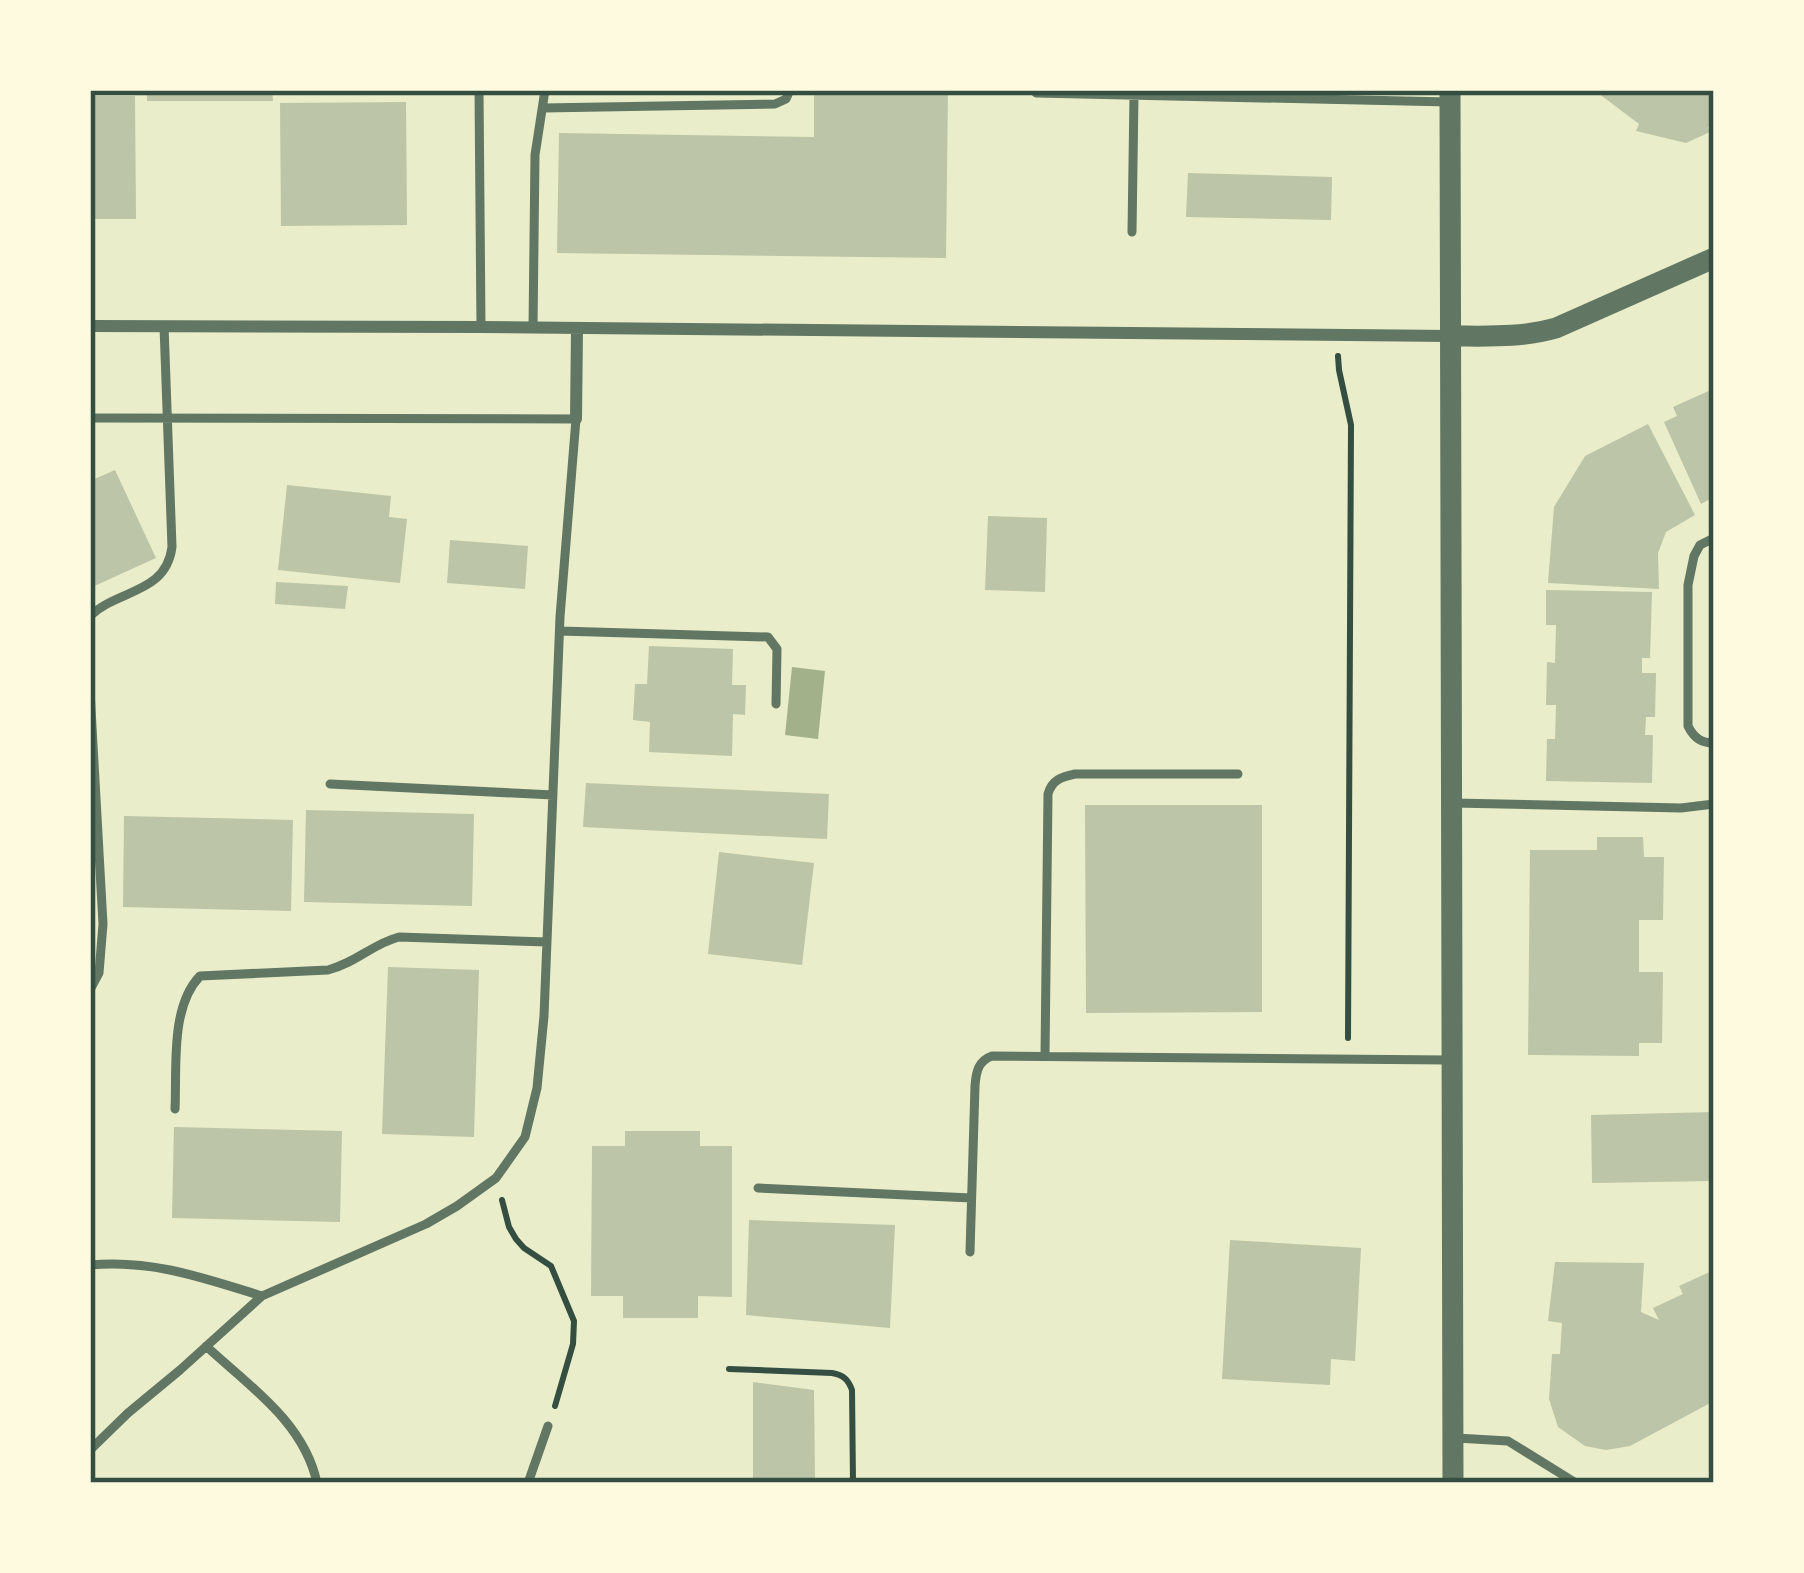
<svg xmlns="http://www.w3.org/2000/svg" width="1804" height="1573" font-family="Barlow,sans-serif">
<rect width="100%" height="100%" fill="#e9edc9"/>
<path fill="#a3b18a" d="M792,667L825,671L818,739L785,735Z"/>
<path fill="#bcc5a7" d="M147,90H272L273,101H147Z
M814,90H948L946,258L557,253L559,133L814,137Z
M1594,90H1714V125L1708,127L1710,132L1686,143L1636,131L1639,124Z
M90,96H135L136,219H90Z
M406,102L407,225L281,226L280,103Z
M1188,173L1332,177L1331,220L1186,217Z
M1713,389L1714,497L1701,504L1664,422L1677,416L1673,407Z
M1648,424L1695,515L1666,532L1658,553L1659,589L1548,583L1554,507L1585,456Z
M115,470L156,558L90,588V481Z
M287,485L391,496L389,517L407,519L400,583L278,570Z
M988,516L1047,518L1045,592L985,590Z
M450,540L528,546L525,589L447,583Z
M276,582L348,586L345,609L275,604Z
M1546,590L1652,592L1650,658H1642V673H1656L1655,717H1646L1645,735H1653L1652,783L1546,781L1547,739H1555L1556,705H1546L1547,662L1555,663L1556,625H1546Z
M649,646L733,649L732,685H746L745,715L733,714L732,756L649,752L650,722L633,720L635,684H647Z
M586,783L829,794L827,839L583,827Z
M1085,805H1262V1012L1086,1013Z
M306,810L474,814L472,906L304,902Z
M124,816L293,820L291,911L123,907Z
M1597,837H1643L1644,857H1664L1663,920H1639V972H1663L1662,1043H1639V1056L1528,1055L1530,850H1597Z
M719,852L814,863L802,965L708,954Z
M388,967L479,970L474,1137L382,1134Z
M1714,1112V1181L1592,1183L1591,1115Z
M174,1127L342,1131L340,1222L172,1218Z
M625,1131H700V1146H732V1297L698,1296V1318H623V1296H591L592,1146H625Z
M749,1220L895,1225L890,1328L746,1315Z
M1230,1240L1361,1248L1355,1361L1331,1359L1330,1385L1222,1379Z
M1555,1262L1644,1263L1641,1312L1659,1320L1653,1308L1683,1294L1679,1286L1714,1270V1401L1630,1446L1606,1450L1585,1446L1558,1427L1549,1399L1552,1354H1560L1562,1323L1548,1321Z
M753,1382L814,1390L815,1483H753Z"/>
<g fill="none" stroke-linecap="round" stroke-linejoin="round">
<path stroke="#344e41" stroke-width="6" d="M1338,356L1339,370L1351,425L1348,1038
M502,1200L509,1227L516,1239L524,1248L551,1266L574,1321L573,1344L555,1406
M729,1369L832,1373C843,1375 848,1379 852,1390L853,1483"/>
<path stroke="#617663" stroke-width="9" d="M479,90L481,327
M1036,93L1450,102
M543,108L775,104L786,99L790,90
M1132,232L1134,95
M533,328L535,155L545,90
M90,418L576,419L560,617L544,1016L537,1088L525,1137L496,1178L457,1206L426,1224L262,1296L180,1370L128,1413L90,1450
M1714,538L1700,545L1694,556L1688,585V726C1694,738 1701,743 1714,743
M90,616C118,589 166,594 172,547L164,326
M560,631L768,637L777,649L776,704
M90,691L103,924L99,973L90,990
M330,784L553,795
M1453,803L1681,808L1714,804
M1045,1056L1048,794C1052,780 1061,777 1075,774H1238
M175,1109C177,1068 170,1007 200,976L328,970C358,962 372,944 399,937L547,942
M758,1188L971,1198
M970,1252L975,1086C976,1072 978,1061 992,1056L1449,1060
M90,1265C151,1259 204,1278 262,1296
M206,1346C249,1386 304,1422 317,1483
M1456,1438L1508,1441L1576,1483
M528,1483L548,1426"/>
<path stroke="#617663" stroke-width="12" d="M90,326L481,327L1451,336
M576,419L577,329"/>
<path stroke="#617663" stroke-width="21" d="M1450,90L1453,1483
M1451,336C1487,336 1521,338 1556,328L1714,258"/>
</g>
<rect width="1804" height="1573" fill="none" stroke="#fefae0" stroke-width="186"/>
<rect x="93" y="93" width="1618" height="1387" fill="none" stroke="#344e41" stroke-width="4.5"/>
</svg>
